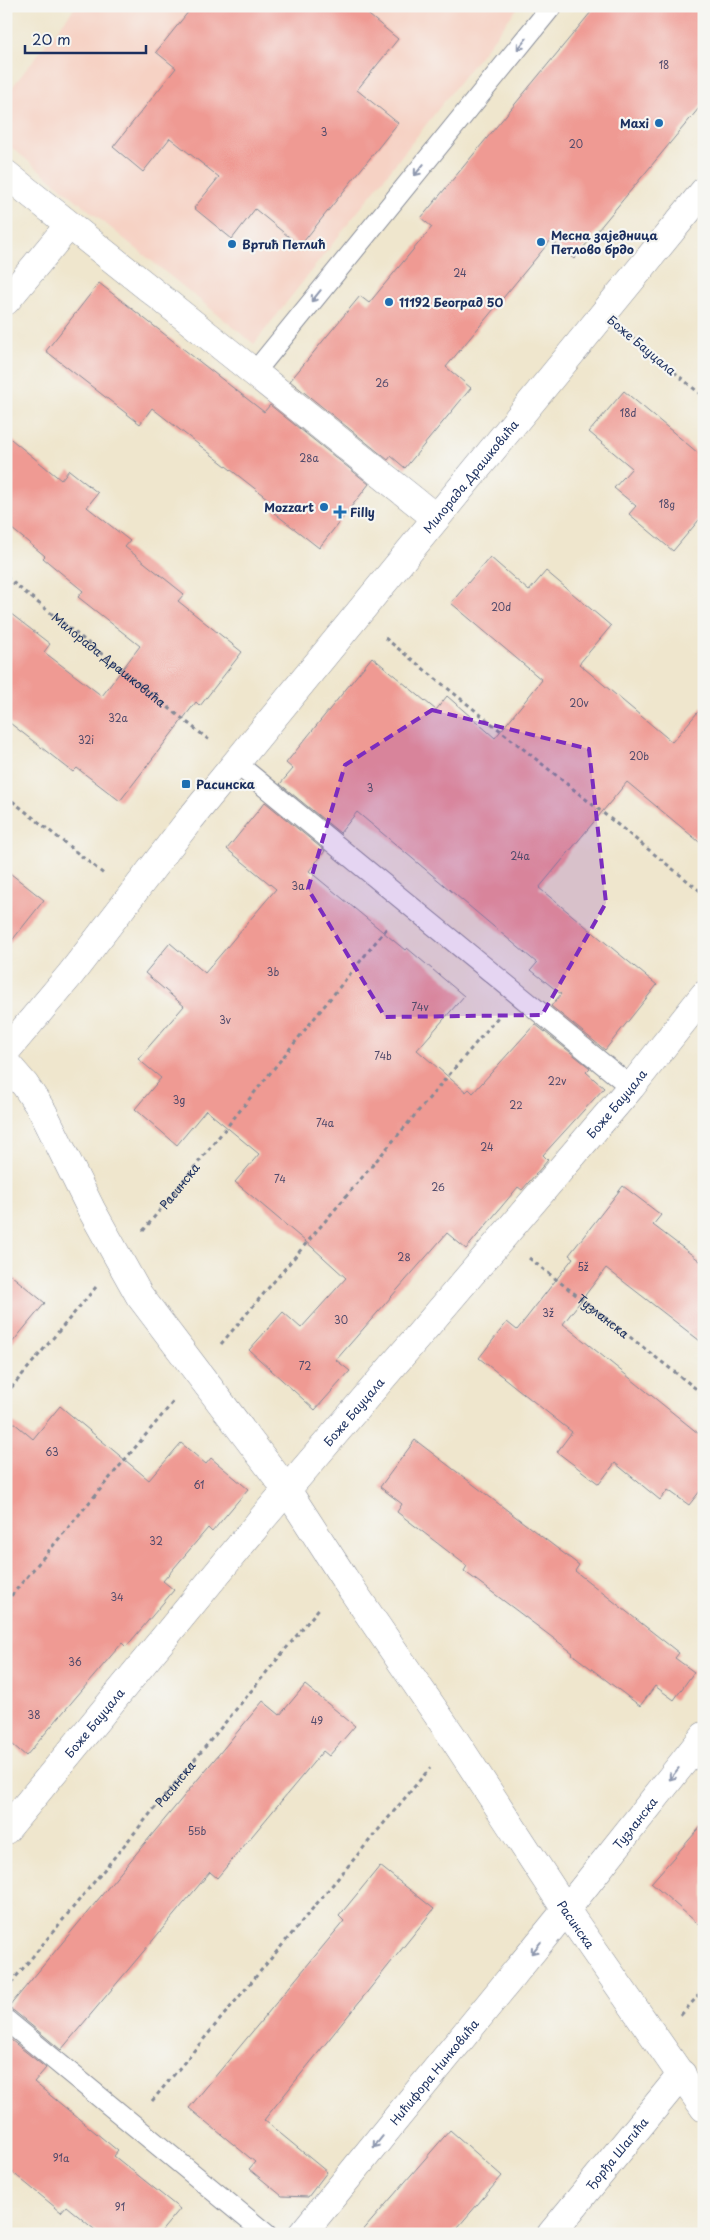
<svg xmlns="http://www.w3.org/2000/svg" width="710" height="2240" font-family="'Playpen Sans',sans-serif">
<rect width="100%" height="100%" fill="#f6f6f2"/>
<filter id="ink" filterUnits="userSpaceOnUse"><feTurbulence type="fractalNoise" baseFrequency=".02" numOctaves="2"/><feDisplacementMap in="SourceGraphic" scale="10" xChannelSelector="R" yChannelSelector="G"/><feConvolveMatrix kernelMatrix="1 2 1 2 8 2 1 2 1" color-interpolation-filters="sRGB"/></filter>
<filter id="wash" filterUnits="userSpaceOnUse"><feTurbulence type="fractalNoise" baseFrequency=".0096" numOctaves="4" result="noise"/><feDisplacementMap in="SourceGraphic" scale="20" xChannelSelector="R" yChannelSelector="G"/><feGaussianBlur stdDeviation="1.12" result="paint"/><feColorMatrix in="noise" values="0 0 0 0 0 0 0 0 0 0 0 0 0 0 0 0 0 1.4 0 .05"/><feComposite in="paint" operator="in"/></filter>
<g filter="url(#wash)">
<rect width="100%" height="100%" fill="#efe6cd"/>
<path fill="#f6d2c4" d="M76,6H519L254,344L6,143V95Z"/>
<g id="blocks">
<path fill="#ef9a93" d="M193,6H358L398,39L357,90L398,123L300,246L255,209L232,239L194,208L219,177L170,138L143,172L113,147L176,68L156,52Z
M596,6H704V102L574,259L551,240L446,367L471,388L405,468L391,456L388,460L290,381L360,296L369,303L432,227L421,218Z
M99,283L264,412L270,405L369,484L319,548L273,512L277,506L152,408L140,424L46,351Z
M624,391L704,458V514L673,551L629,514L636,506L614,488L632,468L589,432Z
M6,435L61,480L69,470L98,493L87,507L130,541L125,547L184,594L178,601L242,652L200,706L196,702L120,801L77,768L73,772L6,720V610L50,644L44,652L102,696L140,646L78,597L83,591L43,558L45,556L6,524Z
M490,557L529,591L546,571L611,626L579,664L672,742L704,705V846L627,782L539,888L657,985L605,1050L551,1006L561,994L531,970L537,963L357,812L340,833L280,784L293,769L286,763L372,657L436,710L447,696L495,738L542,680L451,603Z
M265,802L325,851L309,871L405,950L407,948L464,996L417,1050L466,1092L469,1089L473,1093L535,1024L590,1068L586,1072L604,1088L543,1155L548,1160L522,1190L518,1187L466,1249L447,1233L336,1360L350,1371L315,1410L249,1350L283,1312L301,1328L346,1278L312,1247L235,1182L259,1154L206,1110L177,1145L135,1109L161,1078L138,1059L184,1006L145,973L170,943L205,973L276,889L227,849Z
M6,870L44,900L6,948Z
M623,1186L661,1215L653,1225L704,1264V1344L606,1268L563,1324L704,1438V1486L689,1505L668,1490L660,1500L615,1463L599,1484L557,1452L572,1432L479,1358L507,1322L517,1330L573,1258L569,1255Z
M6,1271L45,1303L6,1350Z
M60,1406L149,1480L181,1443L206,1464L211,1458L248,1489L212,1532L208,1528L163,1581L174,1590L126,1647L122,1643L26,1756L6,1739V1416L33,1439Z
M415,1440L579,1565L575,1571L679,1653L675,1658L694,1672L674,1700L655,1686L640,1706L572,1654L573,1653L464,1571L467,1566L397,1512L402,1504L380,1487Z
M305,1685L355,1726L329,1756L323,1751L217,1878L210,1872L61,2050L14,2011L8,2008L263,1701L280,1715Z
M704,1823V1929L651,1883Z
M380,1866L434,1909L264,2120L327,2172L308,2197L282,2196L249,2169L255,2162L189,2108L344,1921L339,1916Z
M6,2036L46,2068L34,2082L118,2151L114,2156L180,2209L159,2234H100L66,2206L61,2212L6,2167Z
M450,2130L502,2176L452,2234H360Z"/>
</g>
</g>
<g filter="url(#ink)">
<use href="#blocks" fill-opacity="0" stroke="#858a96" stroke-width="1"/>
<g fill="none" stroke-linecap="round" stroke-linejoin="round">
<g stroke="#858a96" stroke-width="22">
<path id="service" d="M254,373L552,6
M236,763L631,1087
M6,2020L266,2234"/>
</g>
<g stroke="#858a96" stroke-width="29">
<g id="minor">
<path d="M6,174L436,518"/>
<path d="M6,301L69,225"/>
<path id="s5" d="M6,1830L261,1520L631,1087L704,995"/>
<path id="s6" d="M302,2234L566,1910L704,1736"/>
<path id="s7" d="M551,2234L682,2074"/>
</g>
</g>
<g stroke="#858a96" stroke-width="29">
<g id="tertiary">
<path id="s8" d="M6,1051L70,975L191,818L704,191"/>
<path id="s9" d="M6,1063L25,1085L43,1112L91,1209L139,1295L287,1490L344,1578L454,1739L566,1910L704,2108"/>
</g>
</g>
<g stroke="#858a96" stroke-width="3" stroke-dasharray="4 4" stroke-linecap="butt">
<path d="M631,336L704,397"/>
<path id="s1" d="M6,577L209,740"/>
<path d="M385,638L704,894"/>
<path d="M6,796L105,875"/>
<path id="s2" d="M143,1231L387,928"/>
<path id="s3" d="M529,1258L704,1395"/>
<path d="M221,1344L498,1017"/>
<path d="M6,1394L96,1287"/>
<path d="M6,1602L174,1401"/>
<path id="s4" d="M6,1989L321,1606"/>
<path d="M681,2015L704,1989"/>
<path d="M152,2101L430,1768"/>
</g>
<use href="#service" stroke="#fff" stroke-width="20"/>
<use href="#minor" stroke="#fff" stroke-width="28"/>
<use href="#tertiary" stroke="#fff" stroke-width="28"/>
</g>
<defs><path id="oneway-shaft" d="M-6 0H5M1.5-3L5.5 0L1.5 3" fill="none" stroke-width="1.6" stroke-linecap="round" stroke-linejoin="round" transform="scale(1.25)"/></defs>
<g stroke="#8d97ae">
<use href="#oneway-shaft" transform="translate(522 44) rotate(129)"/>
<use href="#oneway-shaft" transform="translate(419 170) rotate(129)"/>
<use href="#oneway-shaft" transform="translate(316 296) rotate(129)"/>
<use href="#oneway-shaft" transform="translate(674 1774) rotate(128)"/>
<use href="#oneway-shaft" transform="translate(536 1948) rotate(129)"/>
<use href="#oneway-shaft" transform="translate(378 2142) rotate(129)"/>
</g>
</g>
<path fill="#7b2cbf" fill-opacity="0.2" stroke="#7b2cbf" stroke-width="4" stroke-dasharray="10 6" stroke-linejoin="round" d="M432,710L589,749L606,903L542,1015L385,1017L308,889L345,765Z"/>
<g fill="#1f6fb2" stroke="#f6f6f2" stroke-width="2">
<circle cx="659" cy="123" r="5"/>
<circle cx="541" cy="242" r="5"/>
<circle cx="232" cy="244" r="5"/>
<circle cx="389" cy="302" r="5"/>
<circle cx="324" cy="507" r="5"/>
<path d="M337.5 504.5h5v5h5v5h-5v5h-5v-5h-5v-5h5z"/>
<rect x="181" y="779" width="10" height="10" rx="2.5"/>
</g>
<g text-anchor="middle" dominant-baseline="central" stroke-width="4.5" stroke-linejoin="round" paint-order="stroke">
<g font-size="10" fill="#504a6b">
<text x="664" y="64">18</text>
<text x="324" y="131">3</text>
<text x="576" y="143">20</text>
<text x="460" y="272">24</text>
<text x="382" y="382">26</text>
<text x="628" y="412">18d</text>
<text x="309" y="457">28a</text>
<text x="667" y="503">18g</text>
<text x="501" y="606">20d</text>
<text x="579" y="702">20v</text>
<text x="118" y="717">32a</text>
<text x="86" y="739">32i</text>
<text x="639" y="755">20b</text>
<text x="370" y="787">3</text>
<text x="520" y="855">24a</text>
<text x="298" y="885">3a</text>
<text x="273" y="971">3b</text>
<text x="420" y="1006">74v</text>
<text x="225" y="1019">3v</text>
<text x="383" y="1055">74b</text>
<text x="557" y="1080">22v</text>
<text x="179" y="1099">3g</text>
<text x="516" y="1104">22</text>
<text x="325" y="1122">74a</text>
<text x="487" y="1146">24</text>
<text x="280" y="1178">74</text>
<text x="438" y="1186">26</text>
<text x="404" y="1256">28</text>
<text x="583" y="1266">5ž</text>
<text x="548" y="1312">3ž</text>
<text x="341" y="1319">30</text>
<text x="305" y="1365">72</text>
<text x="52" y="1451">63</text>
<text x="199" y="1484">61</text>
<text x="156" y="1540">32</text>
<text x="117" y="1596">34</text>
<text x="75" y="1661">36</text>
<text x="34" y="1714">38</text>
<text x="317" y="1720">49</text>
<text x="197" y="1830">55b</text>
<text x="61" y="2157">91a</text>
<text x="120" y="2206">91</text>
</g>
<g font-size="12" font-weight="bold" fill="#1b2f5e" stroke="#f6f6f2" text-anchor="start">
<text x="649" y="123" text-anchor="end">Maxi</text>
<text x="551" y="235">Месна заједница<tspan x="551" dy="14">Петлово брдо</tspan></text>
<text x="242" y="244">Вртић Петлић</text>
<text x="399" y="302">11192 Београд 50</text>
<text x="314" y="507" text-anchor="end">Mozzart</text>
<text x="350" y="512">Filly</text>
<text x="196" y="784">Расинска</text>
</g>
<g font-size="12" fill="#1b2f5e" stroke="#f6f6f2">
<text transform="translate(642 345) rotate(40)">Боже Бауцала</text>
<text stroke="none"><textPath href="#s8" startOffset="739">Милорада Драшковића</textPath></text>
<text stroke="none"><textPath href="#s1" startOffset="132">Милорада Драшковића</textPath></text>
<text stroke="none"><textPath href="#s5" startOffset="949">Боже Бауцала</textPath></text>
<text stroke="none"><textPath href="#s2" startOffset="58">Расинска</textPath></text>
<text stroke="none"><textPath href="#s3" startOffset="94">Тузланска</textPath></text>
<text stroke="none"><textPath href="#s5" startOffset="544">Боже Бауцала</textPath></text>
<text stroke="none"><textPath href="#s5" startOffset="139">Боже Бауцала</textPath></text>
<text stroke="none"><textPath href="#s4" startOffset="266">Расинска</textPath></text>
<text stroke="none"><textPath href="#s6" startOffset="529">Тузланска</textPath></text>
<text stroke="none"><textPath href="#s9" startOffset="1035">Расинска</textPath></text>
<text stroke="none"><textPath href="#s6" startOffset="209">Нићифора Нинковића</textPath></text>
<text stroke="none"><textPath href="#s7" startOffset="104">Ђорђа Шагића</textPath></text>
</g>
</g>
<rect width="710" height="2240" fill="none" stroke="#f6f6f2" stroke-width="25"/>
<path d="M25 45v8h121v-8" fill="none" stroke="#1b2f5e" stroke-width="2.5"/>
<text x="32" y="45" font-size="15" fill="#1b2f5e" stroke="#f6f6f2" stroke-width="4" paint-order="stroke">20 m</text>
</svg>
